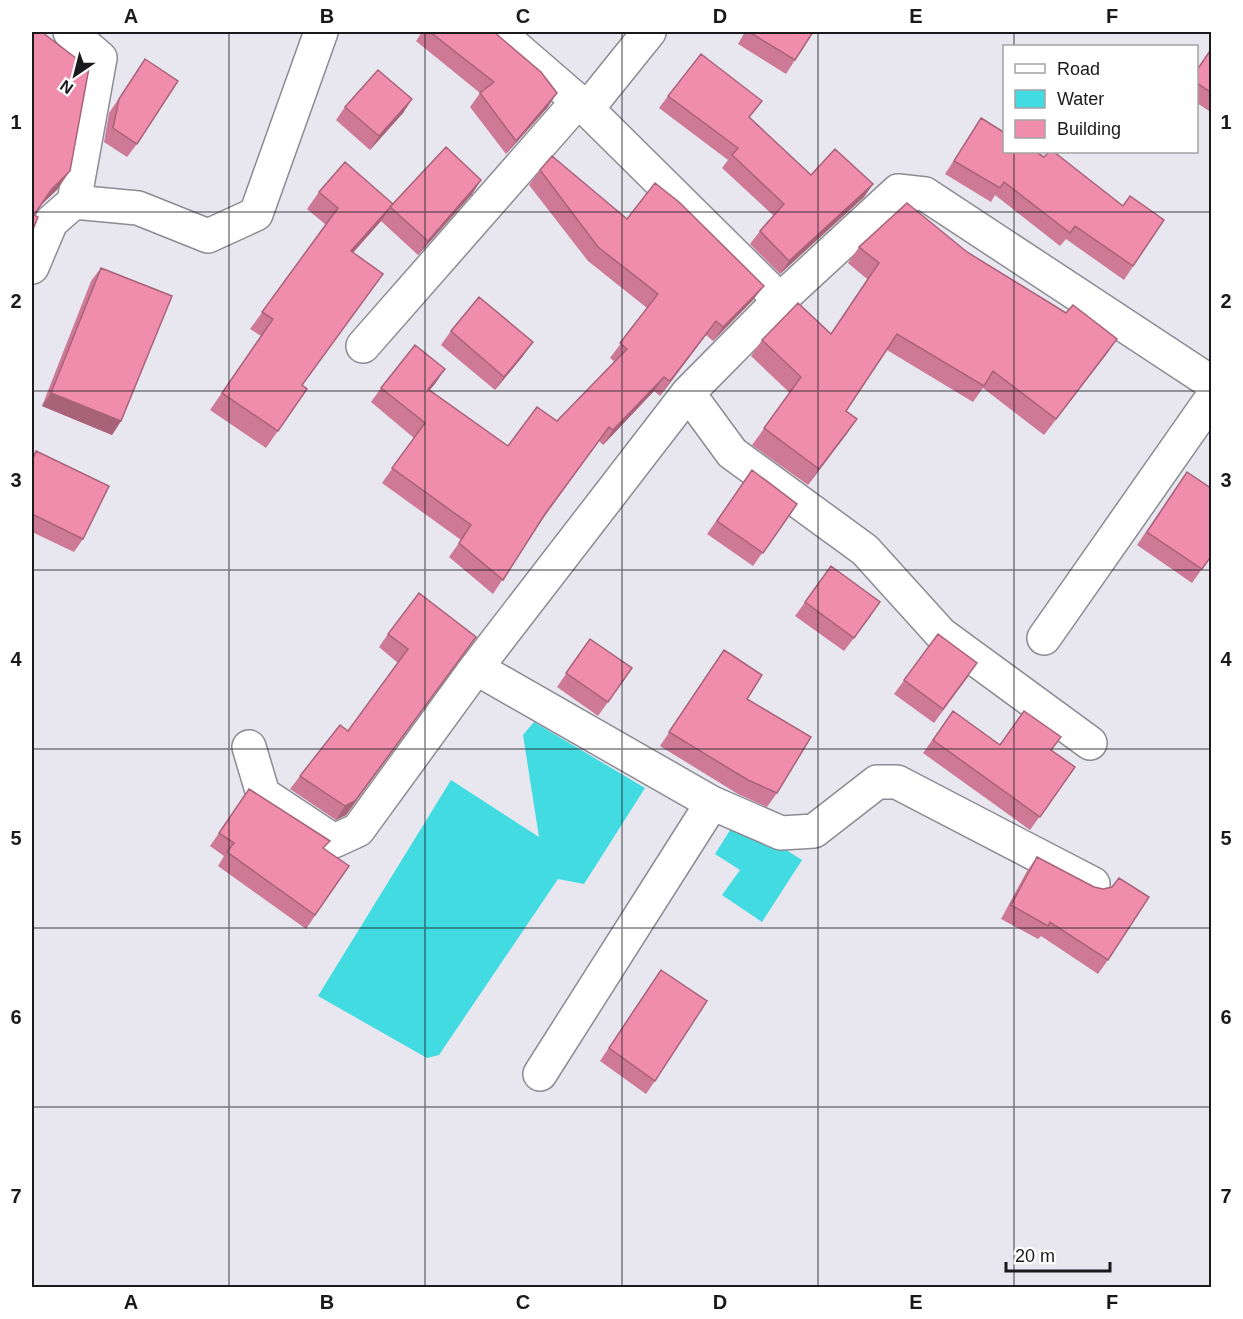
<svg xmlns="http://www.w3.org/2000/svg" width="1243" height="1319" font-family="Arial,sans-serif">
<rect width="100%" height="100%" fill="#e8e7f0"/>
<path fill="#41dbe1" d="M534,722L645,788L584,884L558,879L439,1055L427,1058L318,996L451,780L539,837L523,735Z
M737,819L802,860L762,922L722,895L740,870L715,854Z"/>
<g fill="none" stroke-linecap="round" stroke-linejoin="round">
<g stroke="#8b8b93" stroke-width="36">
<path id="minor" d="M70,32L100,58L74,202
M498,32L587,109L780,300
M587,109L649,32
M32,267L51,222L74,202L138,208L208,236L256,214L321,32
M363,346L578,101
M688,393L732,453L865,550L941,634L1090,743
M1044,638L1212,398
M476,668L712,803L781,833L814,831L877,782H897L1093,884
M249,747L263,794L334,841L358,830L476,668L688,393L780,300L898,191L925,194L1212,383
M540,1074L712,803"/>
</g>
<use href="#minor" stroke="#fff" stroke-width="33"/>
</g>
<path fill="#ce7995" d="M422,32H494L548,107L506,154L470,107L480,93L416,41Z
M745,32H813L786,74L738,44Z
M1212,47V113L1197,103V69Z
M145,59L137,144L127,157L104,142L109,113Z
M668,96L750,118L811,175L873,184L864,197L780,274L750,244L760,231L774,216L722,168L728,160L659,108Z
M412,99L403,113L370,150L336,120L345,107Z
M981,118L1123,206L1164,220L1124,280L1066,239L1060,246L995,195L991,202L945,174Z
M540,170L627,219L753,300L713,341L706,335L660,396L654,391L603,445L599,441L542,520L493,594L449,557L461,540L382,483L414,438L371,402L381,388L445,369L429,390L508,446L557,421L615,362L610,358L647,308L588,261L529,185Z
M481,180L472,194L418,255L381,221L353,253L383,274L302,385L307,389L266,448L210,410L261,336L250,329L326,225L307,209L319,192L393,204Z
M859,247L967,252L1066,313L1117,339L1044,435L983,388L973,402L887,350L846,411L857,419L808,485L752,445L790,393L751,356L762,340L831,334L867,279L848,263Z
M101,268L121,421L112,435L42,406L91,281Z
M451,331L523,356L495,390L441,345Z
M36,451L83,539L74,552L32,532V458Z
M752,470L797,504L753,566L707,534Z
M1177,486L1212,555L1192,583L1137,545Z
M831,566L871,616L844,651L795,616Z
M388,634L476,637L346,815L336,820L290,789L300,776L348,731L398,663L379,647Z
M938,634L968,677L934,723L894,694Z
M590,639L632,668L598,716L557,687Z
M724,650L747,699L777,793L767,807L738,794L660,746Z
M953,711L1000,745L1051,750L1075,767L1030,830L923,753Z
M249,789L324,849L349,866L306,929L218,866L224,856L210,846Z
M1037,857L1108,960L1098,974L1041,936L1038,939L1001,919L1027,871Z
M651,984L655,1081L646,1094L600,1061Z"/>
<path fill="#a86379" d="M557,93L548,107L506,154L516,141Z
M412,99L403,113L370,150L379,136Z
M70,171L57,190L38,208L51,190Z
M481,180L472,194L418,255L428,241Z
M873,184L864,197L780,274L789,261Z
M393,204L381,221L339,268L351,251Z
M764,286L753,300L713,341L723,327Z
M716,321L706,335L660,396L670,381Z
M1117,339L1106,355L1044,435L1056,419Z
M533,342L523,356L495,390L504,377Z
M445,369L435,384L418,404L428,389Z
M664,377L654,391L603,445L613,430Z
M51,393L121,421L112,435L42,406Z
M857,419L846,435L808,485L819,469Z
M466,650L346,815L336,820L345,806Z"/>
<path fill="#f08dad" stroke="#a86379" stroke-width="1.5" d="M32,32H44L43,33L89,68L70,171L51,190L34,215L38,217L32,232Z
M430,32H494L541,72L557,93L516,141L480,93L494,82Z
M749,32H813L795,60Z
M1212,48V93L1197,83V70Z
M701,54L762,101L749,117L811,175L835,149L873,184L789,261L760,231L784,204L732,155L738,148L668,96Z
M145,59L178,81L137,144L113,128L119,99Z
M378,70L412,99L379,136L345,107Z
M981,118L1005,133V152H1036L1044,157L1049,152H1054L1123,206L1130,196L1164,220L1133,266L1075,226L1070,233L1004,182L1000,188L954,161Z
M446,147L481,180L428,241L390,207Z
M552,156L627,219L655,183L679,202L764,286L723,327L716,321L670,381L664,377L613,430L609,427L545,514L503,580L459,543L471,525L392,468L425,423L381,388L415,345L445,369L428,389L508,446L537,407L557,421L627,349L620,343L658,294L598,247L540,170Z
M345,162L393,204L351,251L383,274L302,385L307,389L278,431L222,393L273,319L262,312L338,208L319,192Z
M907,203L967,252L1066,313L1073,305L1117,339L1056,419L993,371L984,386L897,334L846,411L857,419L819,469L764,428L801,377L762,340L798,303L831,334L879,263L859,247Z
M101,268L172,296L121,421L51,393Z
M479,297L533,342L504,377L451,331Z
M36,451L109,486L83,539L32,514V461Z
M752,470L797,504L763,553L717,521Z
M1187,472L1212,489V555L1202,569L1147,532Z
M831,566L880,602L854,638L805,602Z
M419,593L476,637L355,801L345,806L300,776L340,725L348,731L408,649L388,634Z
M938,634L977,663L943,709L904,680Z
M590,639L632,668L608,702L566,673Z
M724,650L762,675L747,699L811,737L777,793L748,780L669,732Z
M953,711L1000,745L1024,711L1061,737L1051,750L1075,767L1040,817L933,740Z
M249,789L330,841L323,848L349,866L315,915L227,852L234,843L219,833Z
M1037,857L1094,887L1103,889L1112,887L1119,878L1149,897L1108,960L1050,922L1048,926L1011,905Z
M661,970L707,1001L655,1081L609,1048Z"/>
<path fill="none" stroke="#1a1a1d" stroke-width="1.5" stroke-opacity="0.55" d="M229,32V1288M425,32V1288M622,32V1288M818,32V1288M1014,32V46M1014,152V1288M32,212H1212M32,391H1212M32,570H1212M32,749H1212M32,928H1212M32,1107H1212"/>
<rect width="1243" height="1319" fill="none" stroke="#ffffff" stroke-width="66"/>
<rect x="1003" y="45" width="195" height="108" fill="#ffffff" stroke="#a3a3a5" stroke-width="1.5"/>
<rect x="1015" y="64" width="30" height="9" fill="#ffffff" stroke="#a3a3a5" stroke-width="1.5"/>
<text x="1057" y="75" font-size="18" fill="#1a1a1d">Road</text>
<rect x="1015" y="90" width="30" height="18" fill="#41dbe1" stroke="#a3a3a5" stroke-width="1.5"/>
<text x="1057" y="105" font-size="18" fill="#1a1a1d">Water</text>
<rect x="1015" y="120" width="30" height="18" fill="#f08dad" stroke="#a3a3a5" stroke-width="1.5"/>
<text x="1057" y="135" font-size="18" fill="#1a1a1d">Building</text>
<g transform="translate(75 75) rotate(215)" stroke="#ffffff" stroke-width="4.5" paint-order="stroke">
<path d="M0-4.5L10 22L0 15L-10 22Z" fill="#1a1a1d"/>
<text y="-9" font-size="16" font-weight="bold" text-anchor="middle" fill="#1a1a1d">N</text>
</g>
<path d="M1006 1262v9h104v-9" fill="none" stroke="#1a1a1d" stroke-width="3"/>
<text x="1015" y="1262" font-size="18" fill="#1a1a1d" stroke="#ffffff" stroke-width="4.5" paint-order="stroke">20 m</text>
<rect x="33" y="33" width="1177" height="1253" fill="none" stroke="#1a1a1d" stroke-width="2"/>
<g font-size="20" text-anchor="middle" font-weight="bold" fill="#1a1a1d">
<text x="131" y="23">A</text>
<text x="327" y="23">B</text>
<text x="523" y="23">C</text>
<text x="720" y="23">D</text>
<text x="916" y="23">E</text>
<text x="1112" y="23">F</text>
<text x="16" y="129">1</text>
<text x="1226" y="129">1</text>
<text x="16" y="308">2</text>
<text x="1226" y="308">2</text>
<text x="16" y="487">3</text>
<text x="1226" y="487">3</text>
<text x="16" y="666">4</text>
<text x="1226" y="666">4</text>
<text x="16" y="845">5</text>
<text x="1226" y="845">5</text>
<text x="16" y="1024">6</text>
<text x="1226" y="1024">6</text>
<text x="16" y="1203">7</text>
<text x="1226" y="1203">7</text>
<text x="131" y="1309">A</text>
<text x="327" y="1309">B</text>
<text x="523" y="1309">C</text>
<text x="720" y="1309">D</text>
<text x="916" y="1309">E</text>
<text x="1112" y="1309">F</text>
</g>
</svg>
